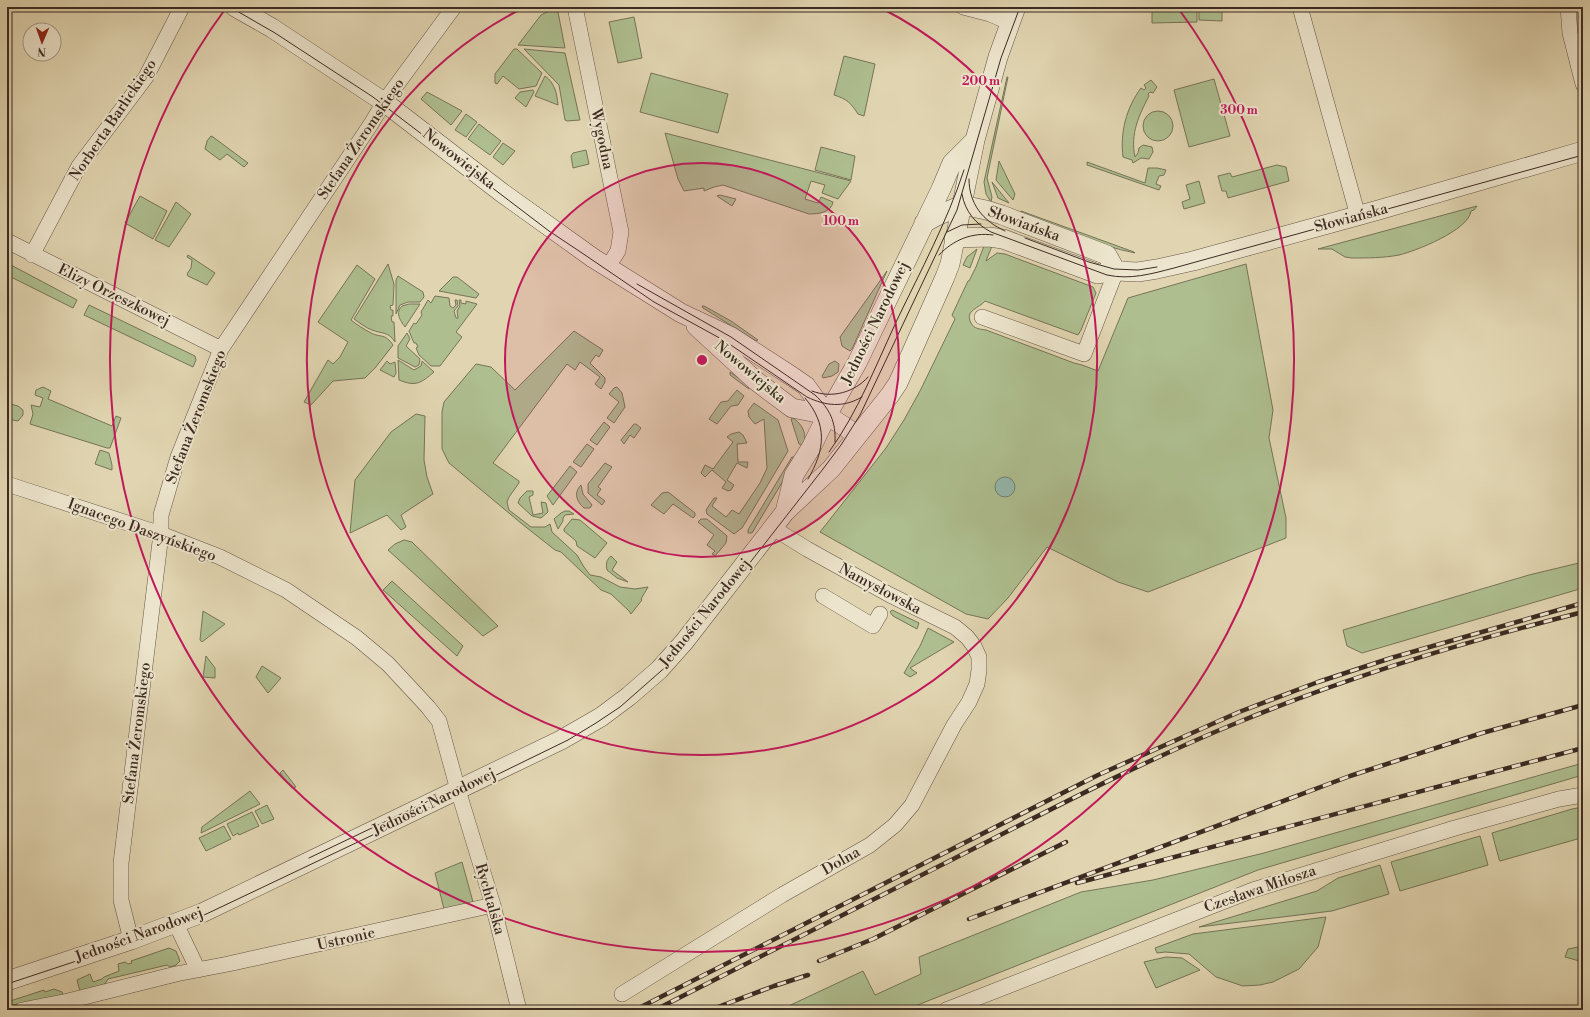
<svg xmlns="http://www.w3.org/2000/svg" width="1590" height="1017" font-family="'Libre Bodoni',serif">
<rect width="100%" height="100%" fill="#e1d5b1"/>
<filter id="stains"><feTurbulence type="fractalNoise" baseFrequency=".005" numOctaves="4"/><feColorMatrix values="0 0 0 0 .2 0 0 0 0 .09 0 0 0 0 .02 0 0 0 .5 -.17"/></filter>
<radialGradient id="worn" r=".72"><stop offset=".6" stop-color="#630" stop-opacity="0"/><stop offset="1" stop-color="#630" stop-opacity=".3"/></radialGradient>
<path fill="#aebe8f" stroke="#767458" d="M557,7L565,48L518,45L541,15Z
M1152,7H1197V22L1152,23Z
M1199,7H1222V21L1199,20Z
M634,17L642,58L618,63L609,22Z
M514,49H517L542,73L536,86L519,89L503,76L497,84L495,83V74Z
M524,49L565,53L580,120L567,121L565,120L559,85Z
M844,56L875,64L864,116L858,114C851,103 847,99 834,95Z
M651,73L728,94L718,133L640,112Z
M545,76C555,83 557,94 558,105L535,96Z
M1007,77H1008L987,178L992,197L991,202L986,194L984,182Z
M1214,79L1230,136L1189,147L1174,90Z
M1151,80L1157,87L1153,93L1150,92L1148,94L1149,96C1139,115 1130,134 1135,157L1138,153L1139,148L1143,145L1152,147L1153,152L1149,159L1141,158L1133,163L1132,160L1123,157C1120,133 1126,108 1141,88L1144,90L1146,88L1144,85Z
M533,90L534,92L526,107L515,98L520,92Z
M427,92L462,111L451,125L421,99Z
M1143 126a15 15 0 1 1 30 0a15 15 0 1 1-30 0Z
M466,114L477,122L466,137L455,130Z
M479,124L501,141L490,155L468,139Z
M665,133L851,181L838,199L822,193L825,185L811,181L805,199L818,203L821,197L833,202C831,213 818,214 809,214L723,185L714,187L704,191V188L684,191L678,179Z
M211,136L213,137L248,163L244,167L227,154L220,160L205,149L207,141Z
M503,143L515,151L503,165L493,157Z
M821,147L855,156L851,180L815,170Z
M586,150L589,164L573,168L571,156L573,153Z
M999,161L1015,194L1013,200L996,180Z
M1087,162L1145,183L1148,168H1157L1166,170L1164,175L1159,176L1156,184L1161,186L1159,190L1087,165Z
M1277,165L1286,167L1289,181L1228,198L1226,191H1222L1218,176L1230,173L1232,177Z
M1199,181L1205,203L1184,209L1182,202L1190,199L1186,185Z
M992,182L1009,203L998,198Z
M720,195L736,199L732,206L717,196Z
M140,196L167,211L153,239L125,223Z
M176,202L191,214L169,247L155,240Z
M1477,206L1474,210L1471,211C1469,230 1416,251 1399,255C1384,258 1367,258 1352,258L1345,257L1332,249H1318Z
M1021,211L1134,252L1135,253C1096,245 1058,228 1020,214Z
M984,246H992L986,261L997,253L1005,254L1093,287L1096,293L1081,330L1078,335L985,301C980,308 964,310 971,323C974,329 980,329 986,330L1074,363L1082,365L1098,371L1128,298L1246,264L1273,410L1269,438L1286,518V538L1148,592L1118,582L1047,547L1008,598L988,619L966,614L820,532L886,448L904,420L920,391L955,319L952,315L968,281H969L976,267Z
M977,249L970,268L963,265L967,257Z
M188,255L215,273L207,285L188,276L187,274L191,268L192,260L187,257Z
M7,263L77,300L73,308L7,275Z
M388,264L394,284L393,305L390,306L391,310H393V316H391L392,322H394L395,342C388,331 382,334 372,330C366,328 360,323 354,319Z
M357,265L375,279L351,320C357,325 364,329 371,333C381,338 385,333 393,345L375,368L365,378L333,381L311,405L304,402L328,360L333,364L340,357L348,342L318,322Z
M887,271L852,349L850,351L842,346L840,337Z
M398,276L423,292L424,297L420,302H408L400,305L396,314V280Z
M453,277H457L479,294L476,298L439,291Z
M435,296L449,298L450,306L453,308L456,305L455,300H457L458,306L454,311L456,318H458L457,311L460,306L459,300H461V303L466,304V301L477,304L456,332L462,337L440,366H431L419,355L416,348L418,347L416,343H414L409,331L414,323L416,324L422,315L421,312L428,300L431,303Z
M409,304H420L405,327C400,320 395,313 402,306Z
M89,305L195,356L196,360L193,367L84,315Z
M702,306H704L731,321L758,340L756,341L703,308Z
M574,331L603,350L599,357L596,355L590,363L605,378V382L601,389L595,384L600,377L580,362L575,370L567,364L493,463L519,481V483L509,497L507,502L509,510L531,527H545L550,524L552,532L577,555L584,567L590,575L601,577L620,587L635,589L648,587L641,599L642,600L631,614L629,611L611,594L601,590L561,552L555,550L522,524L449,463L442,449V412L444,402L476,364L491,367L515,390Z
M407,333L410,339L406,346L420,359L419,365L415,367L398,358V346Z
M398,360L414,370L421,366L422,361L434,372C421,383 416,387 399,380Z
M387,361L390,364L395,362L396,373L394,377L380,370Z
M835,361L839,364L838,372L832,376L823,378L822,376L829,364Z
M730,372L749,385V389L730,375Z
M43,387L51,391L48,399L112,426L116,416L121,418L110,448H107L30,424L33,414L31,405L40,407L43,398L35,395L36,390Z
M617,387L622,393L625,407L614,423L607,418L619,402L609,394L614,388Z
M737,390L744,396L738,405L731,406L717,424L709,419L721,402L728,401Z
M7,403L18,406L23,410V415L18,421L7,419Z
M754,403L778,420L788,451L742,528L734,534L707,514L706,510L714,498H717L712,506L726,517L732,510L739,514L760,483L767,468L764,419L755,424L749,417L748,411Z
M416,414L425,416L424,460L427,477L433,494L401,515L406,527L401,530L387,515L350,533L355,480L391,432Z
M793,418C802,424 808,434 803,446L799,444L791,419Z
M604,422L610,427L597,445L590,440Z
M634,424H636L641,428L634,438L630,435L624,444L621,440Z
M739,432L743,435L747,443L737,444L738,462H748L747,468L737,463L727,480L734,485L731,490L728,491L722,488L726,482L712,470L705,477L701,473L705,465L713,469L733,442L727,437L731,434Z
M587,444L594,449L581,467L573,462Z
M100,450L109,453L112,465V470L95,464Z
M792,457H795L796,459L752,533H748V530Z
M605,463L612,467L598,487L601,489L597,495L605,501L602,505L588,493V484Z
M570,466L577,472L553,505L547,496Z
M581,485L583,494L592,505L590,508H584C577,502 573,493 581,485Z
M527,491H533V495L529,497L533,515L543,513L541,502L546,503L548,512L541,518L532,516L518,503L520,498Z
M668,492L695,513V516L693,518L673,504L664,514L651,505L662,493Z
M565,511H569L574,514L565,515L563,518V521L558,529L554,519L561,513Z
M572,519L580,520L607,543L595,558L577,546L576,541L564,531V529Z
M701,519H707L727,536L726,543L715,556L712,554L715,551L707,545L714,535L698,522Z
M404,540L412,542L498,626L483,636L388,550L395,544Z
M611,556L617,562L612,570L628,582L617,578L607,570C606,564 606,560 611,556Z
M1583,562V588L1362,653L1347,646L1343,630L1529,575Z
M392,581L461,644L463,646L457,656L383,590Z
M892,610L919,623L917,629L893,616L890,612Z
M203,611L225,624L202,642L200,640Z
M928,628L954,642L910,668L917,673L910,677L904,673L920,646Z
M206,656L215,668V678L203,677Z
M262,666L281,678L268,693L256,677Z
M1583,763V775L1258,870L905,1010H780L863,971L875,995L921,974L919,957L1081,892L1153,880L1264,853Z
M283,770L296,787L292,788L280,773Z
M250,791L260,804L201,833L202,827Z
M267,805L274,819L262,824L255,811Z
M1583,807V839L1581,838L1500,861L1499,859L1492,833L1572,809Z
M252,812L259,826L239,835L238,833L233,836L227,824Z
M224,826L231,839L206,851L199,838Z
M1480,836L1488,865L1400,891L1391,862Z
M462,862L473,902L444,909L435,873Z
M1380,865L1389,894L1332,911L1199,927L1317,891L1338,878Z
M1326,917L1318,947L1299,969L1273,982L1260,985L1243,986L1216,977L1189,954L1165,952L1157,953L1155,948L1193,934Z
M1583,946V962L1565,957L1568,949Z
M169,948L176,951L180,961L176,965L170,967L167,965L108,979L104,985L80,991L77,980L90,974L93,982L102,979L104,977L119,971L118,964L125,962L128,964L132,963L131,961Z
M1166,957L1182,958L1200,970L1156,988L1144,962Z
M54,989L62,992L63,995L7,1006V1002L44,990L45,992Z"/>
<path fill="#94b8ad" stroke="#718075" d="M995 487a10 10 0 1 1 20 0a10 10 0 1 1-20 0Z"/>
<g fill="none" stroke-linecap="round" stroke-linejoin="round">
<g stroke="#665646" stroke-width="16">
<path id="minor" d="M575,7L621,232L618,251L607,268
M963,7L990,14L1011,23
M1300,7L1358,216
M1568,7L1570,33L1583,84
M7,241L221,349
M32,255L79,166L146,77L182,7
M982,317L1084,354L1116,271
M7,484L161,534L220,557L286,590L357,638L388,664L428,707L439,721L458,790L493,905L519,1010
M823,596L873,626L880,614
M176,924L198,970
M131,940L121,900V863L161,534V515L178,457L221,349L371,124L384,102L454,7
M622,994L782,895L870,845L895,825L912,805L954,725L969,702L977,684L979,670V657L974,646L967,637L955,627L890,595L807,549L773,528
M22,1010L68,1001L176,974L228,964L493,905
M946,1010L1253,890L1455,828L1559,799L1583,795"/>
</g>
<g stroke="#665646" stroke-width="20">
<path id="tertiary" d="M235,7L272,28L384,102L501,192L593,258L681,313L730,336L793,377L806,386L827,415
M924,223L937,216L962,205L986,210L1002,215L1107,255L1116,271
M954,238L989,237L1003,239L1098,274L1116,271L1138,272L1157,269L1193,261L1375,211L1583,151
M696,326L756,381L792,408L827,415L857,435
M785,512L794,475L812,446L827,415L857,363L941,189L952,163L975,140
M7,981L131,940L202,913L561,740L601,717L629,696L659,670L684,642L785,512L831,469L890,395L898,383L945,277L950,264L975,140L998,57L1016,7"/>
</g>
<use href="#minor" stroke="#ece4cc" stroke-width="15"/>
<use href="#tertiary" stroke="#ece4cc" stroke-width="19"/>
<path stroke="#3d2b22" stroke-width="1" d="M230,7L275,33L373,97L549,231L585,255L654,302L725,341L807,397C826,406 843,408 862,397
M969,179C969,204 983,221 1005,231
M962,194C965,212 976,224 991,232L1107,275C1130,280 1151,274 1174,268L1583,155
M947,232L962,225L981,224
M1025,238L1089,262L1114,269L1138,270L1157,267
M939,255C953,240 972,232 993,235
M637,284L731,337L815,395C830,409 836,422 835,442
M812,391C832,399 855,392 868,377
M805,398C828,425 825,450 808,479
M829,452C858,412 876,365 897,320C921,270 947,222 964,170
M309,858L464,784
M7,984L149,937L200,917L400,822L568,740L596,723L620,707L669,664L706,619L823,469L841,445L860,415L957,210L1001,58L1020,7"/>
<g stroke="#3d2b22" stroke-width="4.5">
<path id="rail" d="M1077,883L1583,748
M969,919L1350,776L1482,733L1583,705
M819,961L873,939L1066,842
M635,1010L1098,775L1239,712L1318,682L1391,658L1583,603
M655,1010C761,956 867,903 973,849C1061,804 1148,759 1239,722C1350,676 1467,641 1583,612
M710,1010L774,986L808,975"/>
</g>
<use href="#rail" stroke="#ece4cc" stroke-width="3" stroke-dasharray="9" stroke-linecap="butt"/>
</g>
<circle cx="702" cy="360" r="197" fill="#c2185b" fill-opacity=".12"/>
<g fill="none" stroke="#c2185b" stroke-width="2">
<circle cx="702" cy="360" r="197"/>
<path d="M881 8A395 395 0 1 1 523 8"/>
<path d="M1178 8A592 592 0 1 1 226 8"/>
</g>
<g text-anchor="middle" dominant-baseline="central" stroke-width="4" stroke-linejoin="round" paint-order="stroke">
<g font-size="15" fill="#3d2b22" stroke="#ece4cc">
<text transform="translate(113 120) rotate(-56)">Norberta Barlickiego</text>
<text transform="translate(361 139) rotate(-56)">Stefana Żeromskiego</text>
<text transform="translate(602 139) rotate(78)">Wygodna</text>
<text transform="translate(459 159) rotate(38)">Nowowiejska</text>
<text transform="translate(1351 218) rotate(-15)">Słowiańska</text>
<text transform="translate(1024 224) rotate(20)">Słowiańska</text>
<text transform="translate(114 295) rotate(26)">Elizy Orzeszkowej</text>
<text transform="translate(875 323) rotate(-64)">Jedności Narodowej</text>
<text transform="translate(750 372) rotate(40)">Nowowiejska</text>
<text transform="translate(196 417) rotate(-69)">Stefana Żeromskiego</text>
<text transform="translate(142 530) rotate(20)">Ignacego Daszyńskiego</text>
<text transform="translate(880 589) rotate(28)">Namysłowska</text>
<text transform="translate(705 613) rotate(-51)">Jedności Narodowej</text>
<text transform="translate(137 733) rotate(-83)">Stefana Żeromskiego</text>
<text transform="translate(434 802) rotate(-26)">Jedności Narodowej</text>
<text transform="translate(841 861) rotate(-30)">Dolna</text>
<text transform="translate(1260 889) rotate(-19)">Czesława Miłosza</text>
<text transform="translate(490 899) rotate(74)">Rychtalska</text>
<text transform="translate(139 935) rotate(-20)">Jedności Narodowej</text>
<text transform="translate(346 939) rotate(-13)">Ustronie</text>
</g>
</g>
<circle cx="702" cy="360" r="6" fill="#c2185b" stroke="#ece4cc" stroke-width="2"/>
<g font-size="12" text-anchor="middle" font-weight="bold" fill="#c2185b" stroke="#ece4cc" stroke-width="4" stroke-linejoin="round" paint-order="stroke">
<text x="981" y="85">200 m</text>
<text x="1239" y="114">300 m</text>
<text x="841" y="225">100 m</text>
</g>
<rect width="1590" height="1017" fill="none" stroke="#e1d5b1" stroke-width="24"/>
<rect x="8" y="8" width="1574" height="1001" fill="none" stroke="#3d2b22" stroke-width="2"/>
<rect x="12" y="12" width="1566" height="993" fill="none" stroke="#3d2b22"/>
<g transform="translate(42 42) rotate(182)"><circle r="19" fill="#ece4cc" stroke="#a69a88"/>
<path d="M0-3L7 15L0 10L-7 15Z" fill="#8f2418"/>
<text y="-6" font-size="11" font-weight="bold" text-anchor="middle" fill="#3d2b22">N</text>
</g>
<rect width="100%" height="100%" filter="url(#stains)"/>
<rect width="100%" height="100%" fill="url(#worn)"/>
</svg>
